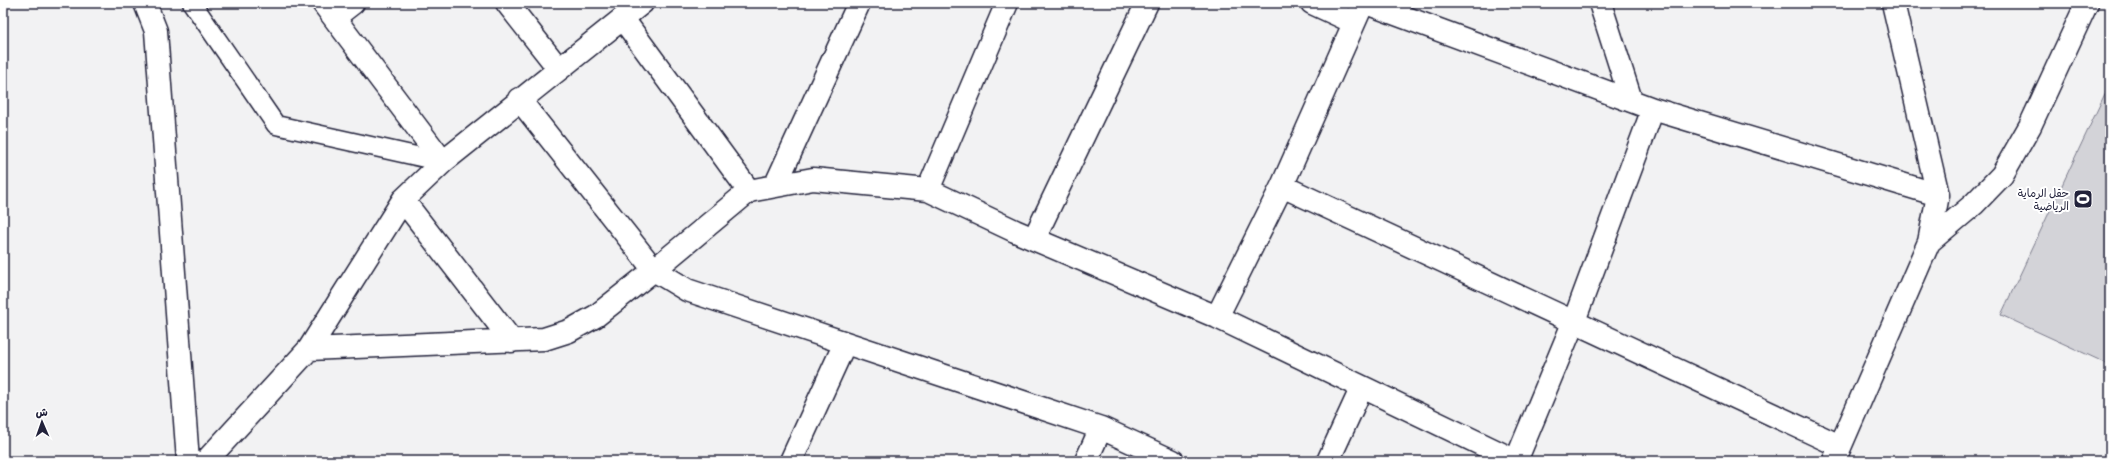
<svg xmlns="http://www.w3.org/2000/svg" width="2113" height="464" font-family="Pangolin,'Playpen Sans Arabic',sans-serif">
<rect width="100%" height="100%" fill="#f2f2f3"/>
<filter id="ink" filterUnits="userSpaceOnUse"><feTurbulence type="fractalNoise" baseFrequency=".025" numOctaves="2"/><feDisplacementMap in="SourceGraphic" scale="8" xChannelSelector="R" yChannelSelector="G"/><feConvolveMatrix kernelMatrix="1 2 1 2 8 2 1 2 1" color-interpolation-filters="sRGB"/></filter>
<g filter="url(#ink)">
<path fill="#d3d3d8" stroke="#7a7a8a" d="M2110,83V365L2001,315Z"/>
<g fill="none" stroke-linecap="round" stroke-linejoin="round">
<g stroke="#22223b" stroke-width="21">
<path id="lane" d="M192,3L276,125L443,162"/>
</g>
<g stroke="#22223b" stroke-width="25">
<path id="street" d="M145,3L156,31L188,461
M323,3L443,162L403,200
M507,3L559,69
M1312,3L1353,22
M1366,3L1653,109L1938,195
M1600,3L1631,100
M335,17L353,3
M623,19L749,191
M519,99L654,270L749,191L813,179L928,190L1015,231L1217,317L1516,461
M443,162L642,3
M775,186L859,3
M1282,186L1840,446
M928,190L1007,3
M1034,239L1147,3
M1929,242L1974,204L2002,175L2030,126L2087,3
M1217,317L1282,186L1363,3
M309,349L403,200L512,341
M206,461L309,349L544,339L569,331L596,316L654,270L687,290L1101,428L1173,461
M791,461L845,343
M1086,461L1101,428
M1328,461L1362,387
M1516,461L1574,321L1653,109
M1834,461L1929,242L1938,195L1893,3"/>
</g>
<use href="#lane" stroke="#fff" stroke-width="18"/>
<use href="#street" stroke="#fff" stroke-width="22"/>
</g>
</g>
<defs>
<g id="stadium-square" transform="scale(1)"><rect x="-9" y="-9" width="18" height="18" rx="4" fill="#22223b" stroke="#fff"/><path d="M0-5a6.5 5 0 1 0 0 10a6.5 5 0 1 0 0-10ZM-3.5-1.8h7v3.6h-7Z" fill="#fff"/></g>
</defs>
<g fill-rule="evenodd">
<use href="#stadium-square" x="2083" y="199"/>
</g>
<g text-anchor="middle" dominant-baseline="central" stroke-width="4" stroke-linejoin="round" paint-order="stroke">
<g font-size="11" fill="#22223b" stroke="#fff" text-anchor="end">
<text x="2069" y="193">حقل الرماية<tspan x="2069" dy="13">الرياضية</tspan></text>
</g>
</g>
<rect width="2113" height="464" fill="none" stroke="#fff" stroke-width="16"/>
<rect x="8" y="8" width="2097" height="448" fill="none" stroke="#22223b" stroke-width="1.5" filter="url(#ink)"/>
<g transform="translate(42 422) rotate(358)" stroke="#ffffff" stroke-width="3" paint-order="stroke">
<path d="M0-3L7 15L0 10L-7 15Z" fill="#22223b"/>
<text y="-6" font-size="11" font-weight="bold" text-anchor="middle" fill="#22223b">ش</text>
</g>
</svg>
